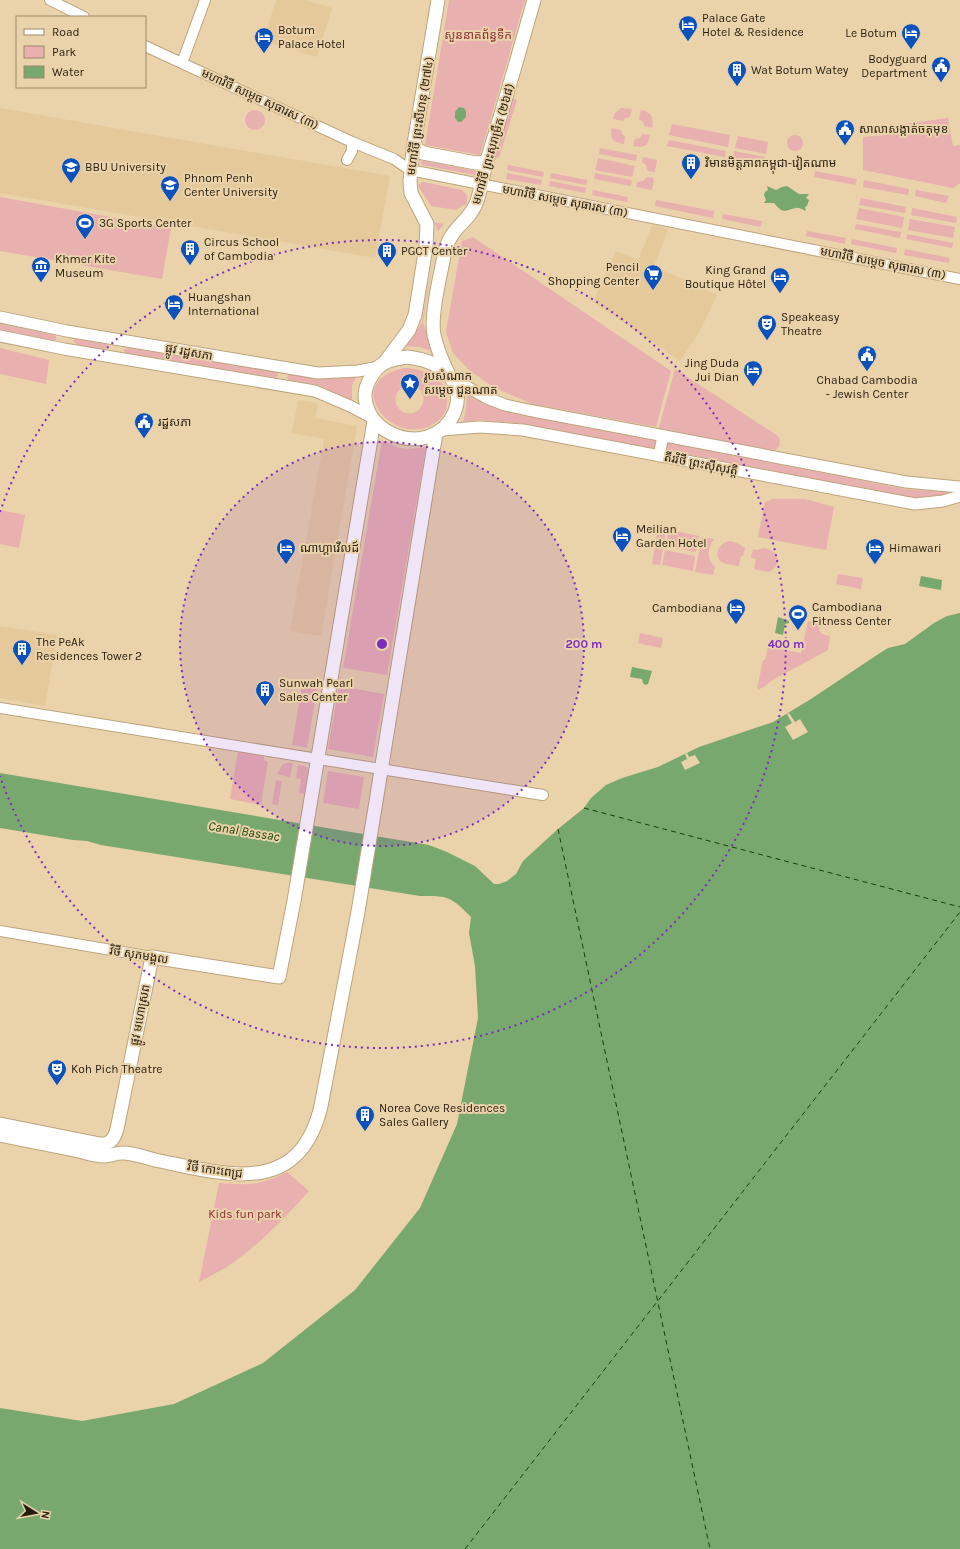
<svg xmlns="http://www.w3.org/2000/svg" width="960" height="1549" font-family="Karla,'Noto Sans Khmer',sans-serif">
<rect width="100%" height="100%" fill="#ead2aa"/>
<path fill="#e5c99a" d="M276,0H304L332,8L317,57L263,41Z
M0,108L390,176L375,258L0,193Z
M653,224L668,230L654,266L717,295L700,331L680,361L593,302L616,251L638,260Z
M298,400L318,403L315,418L357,426L321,636L290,631L324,439L292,433Z
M0,626L57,635L45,706L0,698Z"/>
<path fill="#e8b0af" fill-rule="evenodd" d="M449,0H525L480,155L425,145Z
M513,98L517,100L499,158L495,157Z
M621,108L632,109L630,117L625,118L623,121L613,119L615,113Z
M641,110C651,112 654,117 652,128L644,126L643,122L639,119Z
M245 120a10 10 0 1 1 20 0a10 10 0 1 1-20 0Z
M948,118L953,146L960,145V183L953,188L863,170V137L897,134V125Z
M672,124L730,135L728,147L669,135Z
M612,128L621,130L622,134L625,136L624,144C613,142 609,139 612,128Z
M642,134L650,135L647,145L640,147L633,146L635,139L640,138Z
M787 143a8 8 0 1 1 16 0a8 8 0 1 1-16 0Z
M738,136L768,142L766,154L735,148Z
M669,140L726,151L725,157L667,146Z
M600,148L637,155L636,161L599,154Z
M734,151L765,157L763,164L733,158Z
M643,157L657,160L655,172L647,171L646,165L642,162Z
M598,158L635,166L632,177L595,170Z
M423,160L476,171L477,173L475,175L422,165L421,162Z
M508,165L544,172L543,177L507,170Z
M815,171L857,179L855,185L814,177Z
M507,173L542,180L541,185L506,179Z
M551,173L587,180L586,185L550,178Z
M595,173L632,180L631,186L594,179Z
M647,177L654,178L652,190L636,187L637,182L643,181Z
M864,180L909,189L908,195L863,187Z
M550,181L586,188L585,193L549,186Z
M423,182L462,190L467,195V203L456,210L431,206L420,189L418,185Z
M593,190L628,197L627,202L592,195Z
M916,190L949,196L946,203L915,196Z
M0,197L171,228L162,279L0,251Z
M861,198L906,207L905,213L859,205Z
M656,200L714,211L713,218L655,206Z
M859,208L904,217L902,228L856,219Z
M912,208L957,217L956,223L911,215Z
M723,214L762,221L761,227L722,219Z
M910,219L955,227L953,238L908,230Z
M434,222L444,224L438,231L423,323L433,349L432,351L419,347L404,346L422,323L438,231Z
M856,224L901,232L900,238L855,229Z
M807,231L846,238L845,244L806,236Z
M907,234L953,243L952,248L906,239Z
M473,237L671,371L656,427L532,404L493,387L469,370L453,353L446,332L462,241Z
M852,239L897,248L896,253L851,244Z
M905,249L950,258L949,263L904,255Z
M0,324L55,335L57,339L54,341L0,330Z
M75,339L106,344L108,348C103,351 77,347 73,341Z
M0,348L49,360L46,384L0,374Z
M128,348L277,372L278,376L275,378L127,354L123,350Z
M404,368C425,368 450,379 447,403C446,412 443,418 435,423C395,450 338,383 404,368ZM407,385C432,384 427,420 403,412C391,404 394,390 407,385Z
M675,369L778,436L780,440L779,446L772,454L658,431Z
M289,374L322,379L357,376L352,385V402L321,386L288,380L287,377Z
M467,395L484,404L502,410L656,440L654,449L523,424L480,420L463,422L466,409Z
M382,440C400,450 406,450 426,447L387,675L343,668Z
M668,442L905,489L954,493C938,498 920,500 903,497L666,450Z
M772,499H805L834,507L826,550L758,537L765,502Z
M0,510L25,515L19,548L0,544Z
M658,529L666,530L660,565L652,564Z
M669,530L699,536L696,552L666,546Z
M702,537L714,539C707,548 706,559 715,567L713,575L695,572Z
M730,541L737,543L745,548L743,556H741L739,566C734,565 727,565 722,562C712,555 720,542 730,541Z
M764,548C780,551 783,566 768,572L754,569L756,559L751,558L753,549L757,550Z
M665,550L695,556L693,571L662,565Z
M838,574L863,578L861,589L836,584Z
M808,621L821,623L819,630L822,634L830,636L828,650L771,681L764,687L757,690L763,660H765L768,647L801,653Z
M640,633L663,638L661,648L638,643Z
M303,680L318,682L307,748L292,745Z
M339,686L384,694L373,757L328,749Z
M238,751L264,756V760L268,762L261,805L230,799Z
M287,763H293L290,777L277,774L283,764Z
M298,765L305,766L310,770L305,794L299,793L301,779L296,778Z
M328,771L364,777L359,809L323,803Z
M276,780L282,781L278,805L272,804Z
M287,1172L309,1191C284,1219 258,1246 227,1267C218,1272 208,1277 199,1282L219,1183C249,1185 259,1186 287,1172Z"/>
<path fill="#79a86f" d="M459,107L464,108L466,111V117L461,122H458L455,118V112Z
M767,186L776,190L782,187L787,186L799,194H809L806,198L809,200L807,206L805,207L806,211C803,210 799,207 796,208C785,210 784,215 774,203H764L766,200L764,195L765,192L768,190Z
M921,576L942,580L941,590L919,586Z
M960,613V1549H0V1408L82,1421L174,1404L263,1363L355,1290L420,1208L457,1124L478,1018L475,966L469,933L471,917C450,896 449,896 420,896L101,845L87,841L73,840L0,828V773L429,845L447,852L475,866L494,884H499L507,881L516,874L523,861L558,829L584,808L591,798L606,785L622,778L658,767L699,747L773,722L811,699L880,653L888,648L905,644L934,623L947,616Z
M778,617L789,621V623L785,624L783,635L775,633Z
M632,667L652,671L648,684L645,685L643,683L642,679L630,677Z"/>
<path fill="#ead2aa" d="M789,713L795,722L800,719L808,732L793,740L785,727L792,723L787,714Z
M687,753L689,757L695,755L700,763L685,770L681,762L687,759L685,754Z"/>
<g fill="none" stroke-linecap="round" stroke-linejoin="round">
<path stroke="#134206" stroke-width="1" stroke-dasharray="5 4" stroke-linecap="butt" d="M584,808L960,907
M558,829L710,1549
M465,1549L960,912"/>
<g stroke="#bca57e" stroke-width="12">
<path id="tertiary" d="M50,0L84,17
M145,46L352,142L394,159L410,170L960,279
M182,63L205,0
M347,160L352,151V142
M0,708L543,795
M0,931L152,957"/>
</g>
<g stroke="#bca57e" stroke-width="13">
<path id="secondary" d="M0,317L67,331L318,373L358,371L379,367
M0,336L64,349L315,391L350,406L371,417
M453,379L487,398L505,405L528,410L906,482L960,487
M442,430L480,427L523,430L915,504L943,501L960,496
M659,456L663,436"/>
</g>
<g stroke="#bca57e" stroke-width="15">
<path id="primary" d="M414,142L417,149L423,153L476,163L484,162L488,158
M407,357C499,368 449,469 385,430C373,422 365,409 365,394C366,383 375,367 386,362C393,359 400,358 407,357Z
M385,362L409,330L415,315L426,247L427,224L411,193L410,181L413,150L438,0
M448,373C442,361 437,348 434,335C430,315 441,273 445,251C451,226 470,222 477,201C482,187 483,172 488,157C504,105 519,53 534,0
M0,1124L100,1144C111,1144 114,1139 117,1129L152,957L279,977L294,901L374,421
M0,1135C25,1140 50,1145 74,1150C84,1152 95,1156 104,1156C110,1156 116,1153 122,1153C133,1153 144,1157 155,1160C224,1174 299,1199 321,1106L358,912L436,433"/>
</g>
<use href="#tertiary" stroke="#fff" stroke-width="10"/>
<use href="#secondary" stroke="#fff" stroke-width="11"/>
<use href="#primary" stroke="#fff" stroke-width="13"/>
</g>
<circle cx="382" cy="644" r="202" fill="#7b2cbf" fill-opacity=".12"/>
<g fill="none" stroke="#7b2cbf" stroke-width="2" stroke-dasharray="2 4">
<circle cx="382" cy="644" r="202"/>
<path d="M0 512A404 404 0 1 1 0 776"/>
</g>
<defs>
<g id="hotel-pin" transform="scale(1)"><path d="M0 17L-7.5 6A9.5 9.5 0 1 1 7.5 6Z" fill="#0b51bb" stroke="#ead2aa"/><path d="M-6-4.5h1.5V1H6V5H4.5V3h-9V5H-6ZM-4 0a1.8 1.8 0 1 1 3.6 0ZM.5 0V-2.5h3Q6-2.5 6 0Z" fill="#fff"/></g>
<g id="civic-pin" transform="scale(1)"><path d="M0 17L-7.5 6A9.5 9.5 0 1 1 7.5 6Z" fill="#0b51bb" stroke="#ead2aa"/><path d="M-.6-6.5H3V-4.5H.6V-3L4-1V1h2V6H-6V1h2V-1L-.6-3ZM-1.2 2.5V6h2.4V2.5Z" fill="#fff"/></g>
<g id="building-pin" transform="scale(1)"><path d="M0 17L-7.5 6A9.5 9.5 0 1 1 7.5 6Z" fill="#0b51bb" stroke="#ead2aa"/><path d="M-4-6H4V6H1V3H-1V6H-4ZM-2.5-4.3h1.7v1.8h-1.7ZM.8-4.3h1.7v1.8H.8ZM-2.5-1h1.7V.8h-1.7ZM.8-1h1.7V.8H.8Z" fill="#fff"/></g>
<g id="school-pin" transform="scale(1)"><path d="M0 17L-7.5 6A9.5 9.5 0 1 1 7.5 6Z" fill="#0b51bb" stroke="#ead2aa"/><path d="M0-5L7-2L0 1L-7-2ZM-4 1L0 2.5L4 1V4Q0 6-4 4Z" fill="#fff"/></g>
<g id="stadium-pin" transform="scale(1)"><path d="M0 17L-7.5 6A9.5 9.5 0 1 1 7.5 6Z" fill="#0b51bb" stroke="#ead2aa"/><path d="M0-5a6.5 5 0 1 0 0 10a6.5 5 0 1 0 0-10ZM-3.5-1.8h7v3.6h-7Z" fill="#fff"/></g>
<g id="museum-pin" transform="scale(1)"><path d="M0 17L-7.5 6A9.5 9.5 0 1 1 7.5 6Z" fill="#0b51bb" stroke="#ead2aa"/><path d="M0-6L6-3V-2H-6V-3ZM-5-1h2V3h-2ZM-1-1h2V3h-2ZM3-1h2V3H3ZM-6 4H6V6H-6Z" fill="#fff"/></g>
<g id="supermarket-pin" transform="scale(1)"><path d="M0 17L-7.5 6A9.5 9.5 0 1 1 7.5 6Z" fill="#0b51bb" stroke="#ead2aa"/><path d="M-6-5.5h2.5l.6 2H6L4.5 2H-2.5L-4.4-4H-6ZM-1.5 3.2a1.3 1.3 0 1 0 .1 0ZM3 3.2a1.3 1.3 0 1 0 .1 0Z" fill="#fff"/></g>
<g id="theatre-pin" transform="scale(1)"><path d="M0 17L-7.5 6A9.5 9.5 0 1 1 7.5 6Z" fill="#0b51bb" stroke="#ead2aa"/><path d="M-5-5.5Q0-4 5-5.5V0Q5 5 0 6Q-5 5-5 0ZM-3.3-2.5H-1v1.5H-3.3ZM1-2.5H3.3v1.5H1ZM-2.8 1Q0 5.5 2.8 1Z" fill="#fff"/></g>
<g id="sight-pin" transform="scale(1)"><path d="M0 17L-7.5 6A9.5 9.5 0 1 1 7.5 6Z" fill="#0b51bb" stroke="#ead2aa"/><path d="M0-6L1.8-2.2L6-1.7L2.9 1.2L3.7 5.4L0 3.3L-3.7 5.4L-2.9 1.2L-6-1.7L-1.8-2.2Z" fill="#fff"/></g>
</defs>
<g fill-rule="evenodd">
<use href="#hotel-pin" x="688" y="25"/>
<use href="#hotel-pin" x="911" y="33"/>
<use href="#hotel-pin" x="264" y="37"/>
<use href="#civic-pin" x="941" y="66"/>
<use href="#building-pin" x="737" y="70"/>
<use href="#civic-pin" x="845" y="129"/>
<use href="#building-pin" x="691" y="163"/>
<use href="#school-pin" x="71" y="167"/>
<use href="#school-pin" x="170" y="185"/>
<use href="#stadium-pin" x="85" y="223"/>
<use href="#building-pin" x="190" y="249"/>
<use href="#building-pin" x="387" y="251"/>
<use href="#museum-pin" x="41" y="266"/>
<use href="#supermarket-pin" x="653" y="274"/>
<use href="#hotel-pin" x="780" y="277"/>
<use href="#hotel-pin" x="174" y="304"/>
<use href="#theatre-pin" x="767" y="324"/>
<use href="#civic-pin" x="867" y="355"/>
<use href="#hotel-pin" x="753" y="370"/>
<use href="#sight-pin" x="410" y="383"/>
<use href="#civic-pin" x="144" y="422"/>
<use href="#hotel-pin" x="622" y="536"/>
<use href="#hotel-pin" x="286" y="548"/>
<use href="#hotel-pin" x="875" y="548"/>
<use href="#hotel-pin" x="736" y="608"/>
<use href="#stadium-pin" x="798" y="614"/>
<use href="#building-pin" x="22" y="649"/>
<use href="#building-pin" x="265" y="690"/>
<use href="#theatre-pin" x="57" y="1069"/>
<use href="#building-pin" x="365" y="1115"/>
</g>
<g text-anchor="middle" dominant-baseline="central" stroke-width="4" stroke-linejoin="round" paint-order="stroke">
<g font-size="12" fill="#261d0e" stroke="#ead2aa" text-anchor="start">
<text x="702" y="18">Palace Gate<tspan x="702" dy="14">Hotel &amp; Residence</tspan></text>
<text x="278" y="30">Botum<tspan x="278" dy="14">Palace Hotel</tspan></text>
<text x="897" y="33" text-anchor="end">Le Botum</text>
<text x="927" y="59" text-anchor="end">Bodyguard<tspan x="927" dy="14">Department</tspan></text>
<text x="751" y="70">Wat Botum Watey</text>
<text x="859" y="129">សាលាសង្កាត់ចតុមុខ</text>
<text x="705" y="163">វិមានមិត្តភាពកម្ពុជា-វៀតណាម</text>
<text x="85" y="167">BBU University</text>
<text x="184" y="178">Phnom Penh<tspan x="184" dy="14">Center University</tspan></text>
<text x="99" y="223">3G Sports Center</text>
<text x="204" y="242">Circus School<tspan x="204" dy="14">of Cambodia</tspan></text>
<text x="401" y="251">PGCT Center</text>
<text x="55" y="259">Khmer Kite<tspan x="55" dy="14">Museum</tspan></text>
<text x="639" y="267" text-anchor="end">Pencil<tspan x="639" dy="14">Shopping Center</tspan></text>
<text x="766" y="270" text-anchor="end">King Grand<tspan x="766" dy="14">Boutique Hôtel</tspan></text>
<text x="188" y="297">Huangshan<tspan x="188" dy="14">International</tspan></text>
<text x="781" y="317">Speakeasy<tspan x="781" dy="14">Theatre</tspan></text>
<text x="739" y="363" text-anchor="end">Jing Duda<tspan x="739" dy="14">Jui Dian</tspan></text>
<text x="424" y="376">រូបសំណាក<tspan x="424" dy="14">សម្ដេច ជួនណាត</tspan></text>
<text x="867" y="380" text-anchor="middle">Chabad Cambodia<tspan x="867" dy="14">- Jewish Center</tspan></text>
<text x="158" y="422">រដ្ឋសភា</text>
<text x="636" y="529">Meilian<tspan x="636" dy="14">Garden Hotel</tspan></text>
<text x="300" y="548">ណាហ្គាវើលដ៍</text>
<text x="889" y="548">Himawari</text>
<text x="812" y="607">Cambodiana<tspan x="812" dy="14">Fitness Center</tspan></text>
<text x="722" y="608" text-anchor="end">Cambodiana</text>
<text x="36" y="642">The PeAk<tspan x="36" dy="14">Residences Tower 2</tspan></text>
<text x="279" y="683">Sunwah Pearl<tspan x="279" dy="14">Sales Center</tspan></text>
<text x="71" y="1069">Koh Pich Theatre</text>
<text x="379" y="1108">Norea Cove Residences<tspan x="379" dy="14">Sales Gallery</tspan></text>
</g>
<g font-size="12" fill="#892c32" stroke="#ead2aa">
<text x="478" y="35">សួននាគព័ន្ធទឹក</text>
<text x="245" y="1214">Kids fun park</text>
</g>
<g font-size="12" fill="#261d0e" stroke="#ead2aa">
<text transform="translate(260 99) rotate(25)">មហាវិថី សម្តេច សុធារស (៣)</text>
<text transform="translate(420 116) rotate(-81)">មហាវិថី ព្រះសីហនុ (២៧៤)</text>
<text transform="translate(493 144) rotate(-74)">មហាវិថី ព្រះសុរាម្រឹត (២៦៨)</text>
<text transform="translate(565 201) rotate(11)">មហាវិថី សម្តេច សុធារស (៣)</text>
<text transform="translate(883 263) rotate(11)">មហាវិថី សម្តេច សុធារស (៣)</text>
<text transform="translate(189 352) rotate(10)">ផ្លូវ រដ្ឋសភា</text>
<text transform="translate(701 464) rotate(11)">តីរវិថី ព្រះស៊ីសុវត្តិ</text>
<text transform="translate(139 955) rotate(9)">វិថី សុភមង្គល</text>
<text transform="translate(140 1015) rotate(-79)">ផ្លូវ មហោស្រព</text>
<text transform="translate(215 1170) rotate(8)">វិថី កោះពេជ្រ</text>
</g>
<g font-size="13" font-style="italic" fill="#134206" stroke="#ead2aa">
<text transform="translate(244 831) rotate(9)">Canal Bassac</text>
</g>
</g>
<circle cx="382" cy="644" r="6" fill="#7b2cbf" stroke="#ead2aa" stroke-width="2"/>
<g font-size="12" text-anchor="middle" font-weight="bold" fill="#7b2cbf" stroke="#ead2aa" stroke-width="4" stroke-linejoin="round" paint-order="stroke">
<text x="584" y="648">200 m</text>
<text x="786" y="648">400 m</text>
</g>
<rect x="16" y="16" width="130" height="72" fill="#ead2aa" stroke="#9c8a6c"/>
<rect x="24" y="29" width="20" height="6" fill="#ffffff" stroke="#9c8a6c"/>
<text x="52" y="36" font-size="12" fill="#261d0e">Road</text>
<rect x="24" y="46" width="20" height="12" fill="#e8b0af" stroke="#9c8a6c"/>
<text x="52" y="56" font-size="12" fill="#261d0e">Park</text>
<rect x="24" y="66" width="20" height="12" fill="#79a86f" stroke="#9c8a6c"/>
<text x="52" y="76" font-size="12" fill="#261d0e">Water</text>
<g transform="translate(36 1513) rotate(101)" stroke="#ead2aa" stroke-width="3" paint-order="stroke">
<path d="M0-3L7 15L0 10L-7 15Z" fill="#261d0e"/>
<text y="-6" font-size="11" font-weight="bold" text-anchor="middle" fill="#261d0e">N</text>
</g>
</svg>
